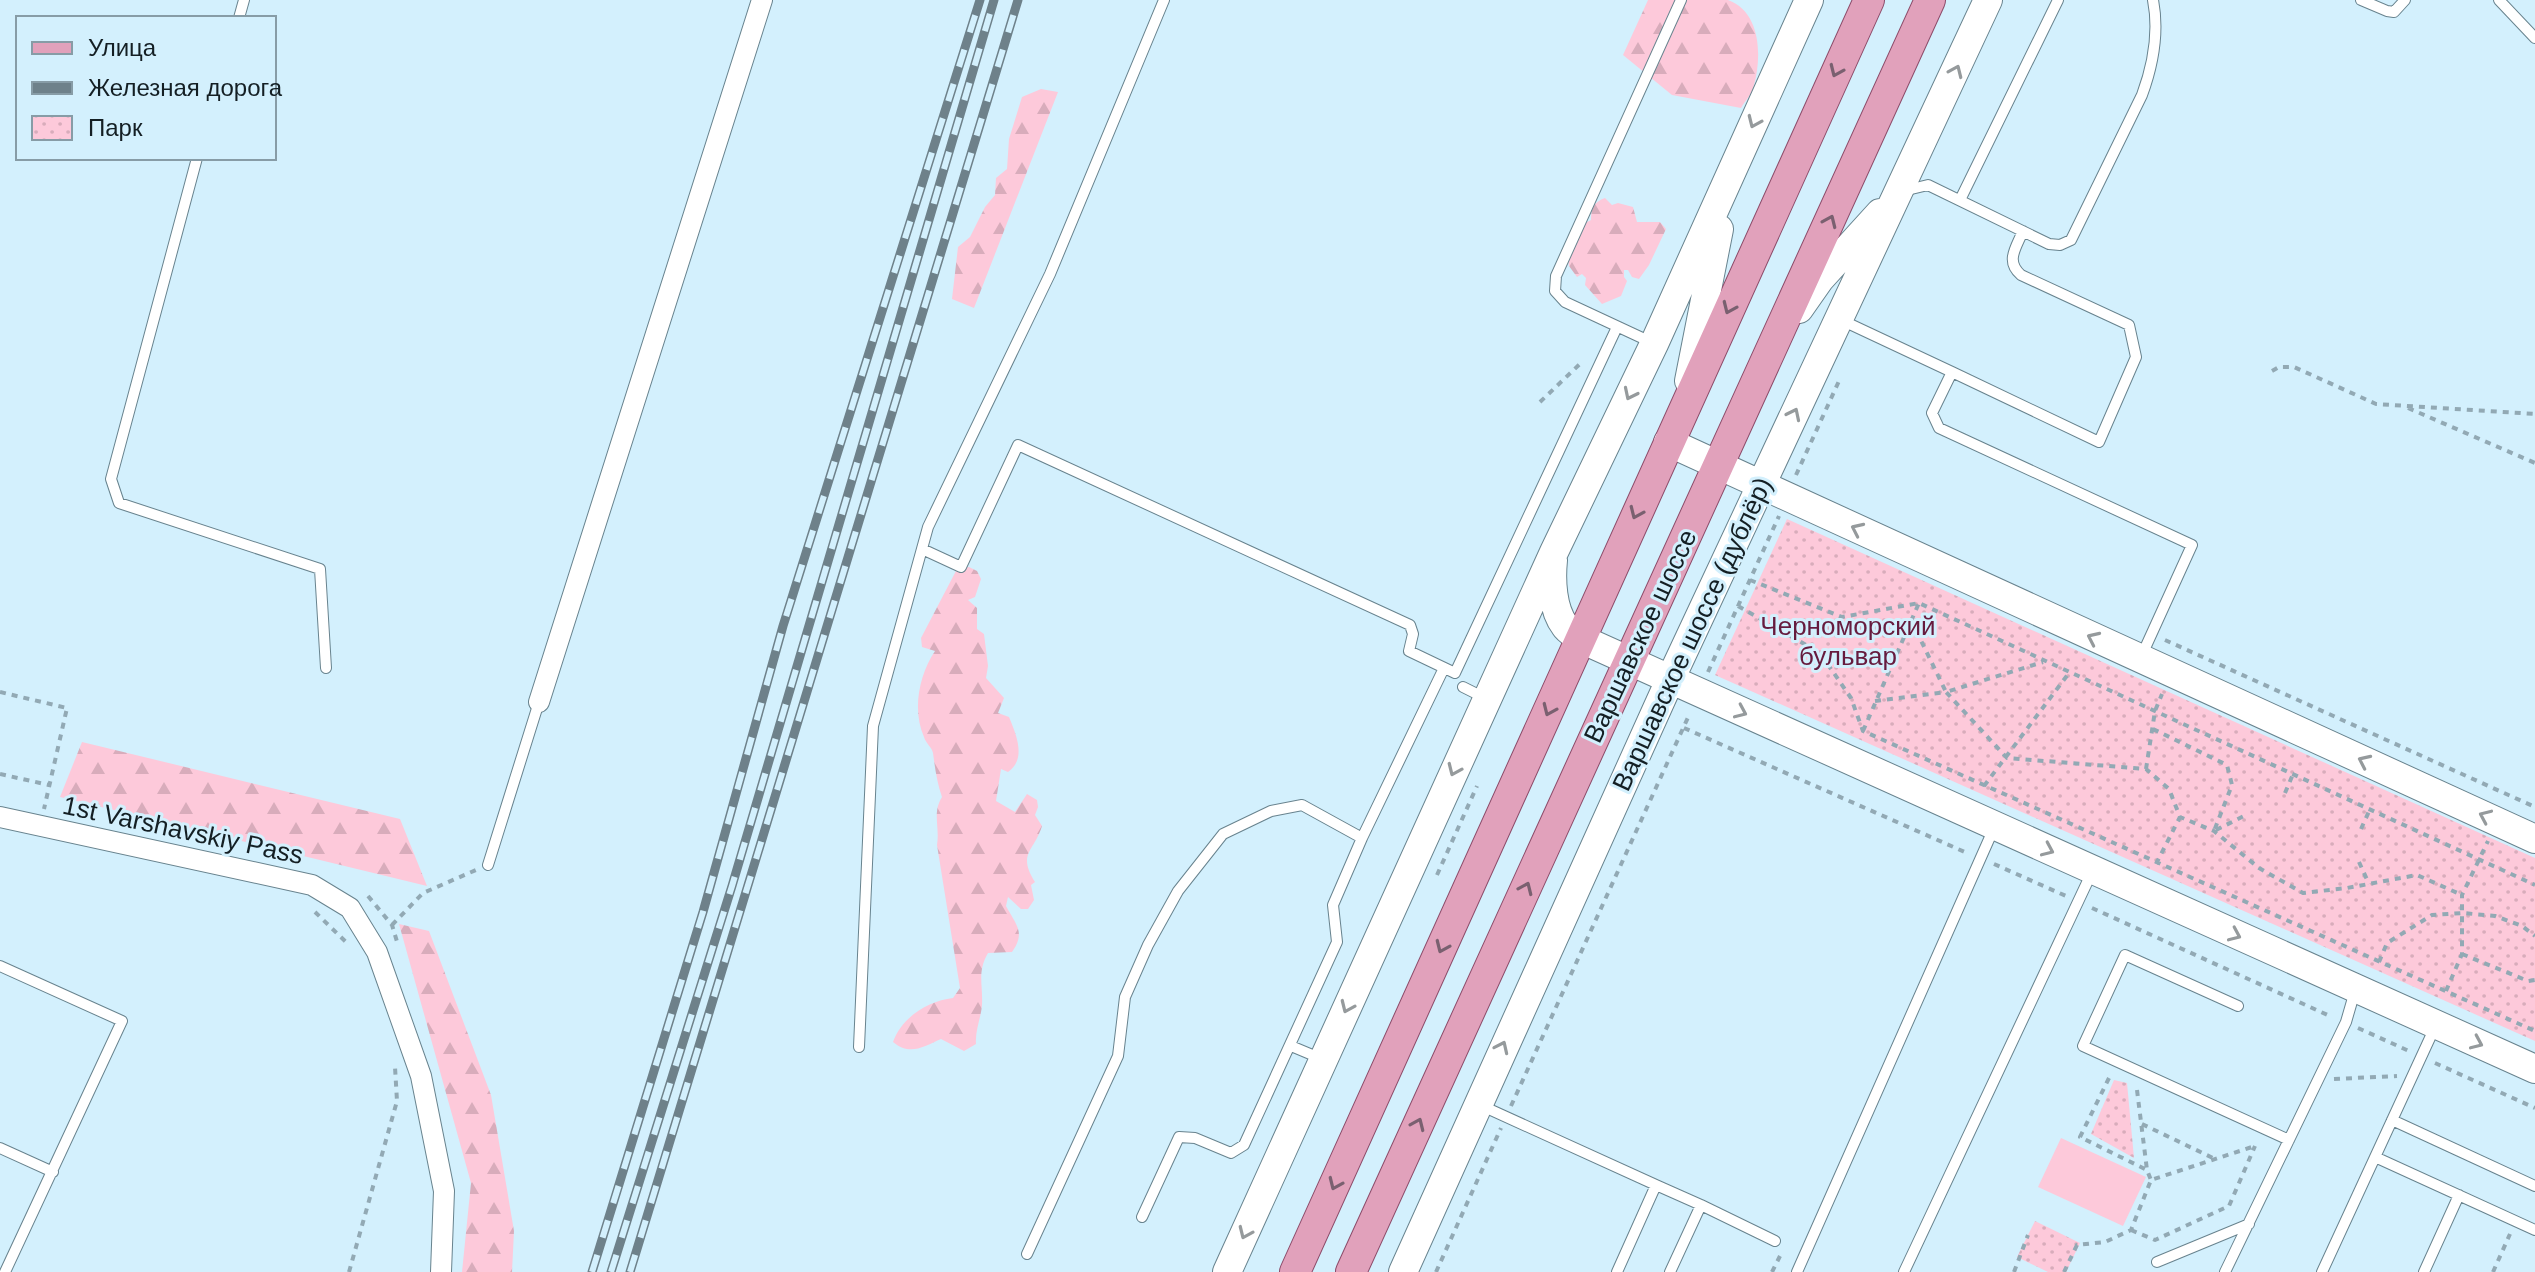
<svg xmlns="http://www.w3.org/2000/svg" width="2535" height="1272" font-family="Arial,sans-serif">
<defs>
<pattern id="forest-firs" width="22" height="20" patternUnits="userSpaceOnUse" patternTransform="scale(2)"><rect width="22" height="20" fill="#fdc9da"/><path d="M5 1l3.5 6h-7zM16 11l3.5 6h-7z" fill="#d8acbb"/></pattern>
<pattern id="park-dots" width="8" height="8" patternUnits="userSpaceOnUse" patternTransform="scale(2)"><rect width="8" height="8" fill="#fdc9da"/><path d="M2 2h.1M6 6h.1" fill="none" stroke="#d8acbb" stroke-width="1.8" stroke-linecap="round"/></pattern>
</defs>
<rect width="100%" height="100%" fill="#d3f0fd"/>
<path fill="url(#forest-firs)" d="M1648,0H1728C1761,12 1762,56 1754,85C1753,93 1745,101 1741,108L1672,95L1623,55Z
M1041,89L1058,92L974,308L952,299L958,247L970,237L985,207L995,195L996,178L1007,169L1009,139L1022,97Z
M1605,198L1612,205L1618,203L1633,207L1637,222H1660L1666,229L1649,265L1639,279L1632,277L1628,270H1624V277L1627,281L1621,296L1602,304L1585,285L1586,278L1582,274L1577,277L1569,266L1568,260L1583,224L1591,220C1591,208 1594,202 1605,198Z
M969,567L977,571L981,579L975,597L968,600L977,608V629L984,634L988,666L986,678L1004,698L998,713L1009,717C1016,734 1027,759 1008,772L1001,769L996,801L1015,812L1027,794L1037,800L1038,807L1035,815L1042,826C1034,852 1017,853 1035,882L1031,885L1034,900L1028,909H1021L1008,897L1006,906C1016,925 1026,932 1012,952L988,953C977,972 983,984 982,1005C981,1018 975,1030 976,1044L964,1051L941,1039C923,1047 910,1056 893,1042C902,1017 928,1001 953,998L960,988L937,845C940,827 932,813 942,797C937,783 935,768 933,753C932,747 926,744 924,737C912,710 919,675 935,651L922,647L921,638L957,569Z
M82,742L400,819L427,886L60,797Z
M399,924L429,931L491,1095L514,1231L512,1272H462L471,1183Z"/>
<path fill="url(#park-dots)" d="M1787,519L2535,858V1041L1715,675Z
M2114,1080L2127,1083L2134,1158L2091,1134Z
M2035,1221L2080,1243L2066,1272H2048L2017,1257Z"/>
<path fill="#fdc9da" d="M2061,1138L2146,1177L2123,1226L2038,1187Z"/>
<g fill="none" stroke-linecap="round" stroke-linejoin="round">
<g stroke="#68838e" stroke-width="12">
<path id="lane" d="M2361,0L2387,11L2394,12L2405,0
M2499,0L2535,38
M239,18L244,0
M197,158L111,479L119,503L320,569L326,668
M1903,191L1928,185L2049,244L2060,245L2071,240L2142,95C2153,65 2159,31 2153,0
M1960,200L2058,0
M1839,319L1952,372L1932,413L1939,428L2192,545L2141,657
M1653,343L1565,302L1555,291L1556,276L1681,0
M1952,372L2099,442L2136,357L2129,325L2021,275C2005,261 2016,248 2023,231
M922,549L961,567L1018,445L1410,625L1413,634L1409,651L1455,673L1617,327
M1463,687L1485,698
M1362,838L1444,668
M488,865L539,702
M0,966L122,1021L5,1272
M2238,1006L2125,955L2083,1046L2289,1140
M1291,1046L1322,1059
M859,1047L873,726L928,527L1050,274L1164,0
M1480,1105L1656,1185
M2392,1120L2535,1186
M0,1148L53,1172
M2375,1157L2535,1230
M1701,1205L1775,1241
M1027,1254L1118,1056L1125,997L1148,945L1178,891L1223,834L1271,811L1302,805L1362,838L1333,905L1337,942L1244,1145L1231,1153L1195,1138L1179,1137L1142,1217
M2157,1262L2249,1224
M1617,1272L1656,1185L1701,1205L1670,1272
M1797,1272L1994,828
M1904,1272L2092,872
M2225,1272L2346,1022L2355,991
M2322,1272L2435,1027
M2424,1272L2459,1195"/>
</g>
<g stroke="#68838e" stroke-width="22">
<path id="street" d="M539,702L762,0
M0,817L312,885L350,908L377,952L421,1076L444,1191L441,1272"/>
</g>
<g stroke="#68838e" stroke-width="30">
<path id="secondary" d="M1799,309L1820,279L1880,213
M1689,381L1719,229
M1668,442L2535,839
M1553,560C1551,580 1552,609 1565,626C1568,631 1576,635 1581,639L2535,1069
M1227,1272L1554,552L1654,344L1809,0
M1403,1272L1670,680L1988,0"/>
</g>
<g stroke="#8c4b69" stroke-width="32">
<path id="primary" d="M1295,1272L1869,0
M1351,1272L1930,0"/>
</g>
<path stroke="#92a9b4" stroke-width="4" stroke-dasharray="6 6" stroke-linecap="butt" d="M2272,371L2279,367H2294L2376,404L2535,414
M1540,402L1583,361
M2408,408L2535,463
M1796,475L1839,381
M1750,580L1842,617L1919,603L2535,885
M1738,606L1820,653L1851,698L1863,731L2535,1031
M1911,620L1946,692L2043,662
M2165,640L2535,807
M1708,672L1779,516
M0,692L67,708L44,809
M1875,701L1946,692L2007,758L2146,769L2169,789L2180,817L2214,831L2259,868L2303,893L2347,888L2417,875L2462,895
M1684,728L1967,853
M2153,729L2227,765L2232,785L2214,831
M1863,731L1919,603
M2146,769L2155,711L2162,694
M0,774L49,785
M1984,786L2069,673
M2285,793L2293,774
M2361,829L2370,809
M2216,830L2244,816
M2359,862L2369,884
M1994,864L2066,896
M2156,864L2180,817
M1437,875L1477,786
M368,896L392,925L398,945
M2092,908L2332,1017
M315,912L346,942
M392,925L423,893L476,870
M2462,954L2528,981L2535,980
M2379,962L2387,943L2432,915L2463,913L2495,916L2522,926L2535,936
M2446,991L2462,954V895L2488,841
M2358,1028L2409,1051
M2435,1063L2535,1108
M2109,1078L2080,1137L2147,1170
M2334,1079L2397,1076
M2137,1090L2147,1170L2151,1180
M1511,1106L1690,713
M2142,1124L2213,1158
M2131,1230L2155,1240L2229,1206L2255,1146
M349,1272L397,1101L395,1067
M1436,1272L1501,1128
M1772,1272L1780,1256
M2014,1272L2028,1235
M2064,1272L2077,1245L2105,1242L2131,1230L2151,1180L2255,1146
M2493,1272L2510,1234"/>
<use href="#lane" stroke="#fff" stroke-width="10"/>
<use href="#street" stroke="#fff" stroke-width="20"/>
<use href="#secondary" stroke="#fff" stroke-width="28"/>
<use href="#primary" stroke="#e1a1bb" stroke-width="30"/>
<g stroke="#6e818a" stroke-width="9">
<path id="rail" d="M592,1272L703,912L783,626L980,0
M611,1272L732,886L994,0
M630,1272L1018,0"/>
</g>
<use href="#rail" stroke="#d3f0fd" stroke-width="6" stroke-dasharray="18" stroke-linecap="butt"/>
</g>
<defs><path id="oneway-chevron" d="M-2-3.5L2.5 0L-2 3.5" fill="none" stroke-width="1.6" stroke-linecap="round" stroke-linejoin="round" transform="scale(2)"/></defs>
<g stroke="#7a6070">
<use href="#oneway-chevron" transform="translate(1836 71) rotate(114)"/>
<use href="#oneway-chevron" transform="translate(1830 221) rotate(-66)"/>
<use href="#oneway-chevron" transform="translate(1729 308) rotate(114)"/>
<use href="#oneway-chevron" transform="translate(1636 513) rotate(114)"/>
<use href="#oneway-chevron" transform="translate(1549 710) rotate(114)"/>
<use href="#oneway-chevron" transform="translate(1526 888) rotate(-66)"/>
<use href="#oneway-chevron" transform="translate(1442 947) rotate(114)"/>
<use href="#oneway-chevron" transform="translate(1418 1124) rotate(-66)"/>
<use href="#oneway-chevron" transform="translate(1335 1184) rotate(114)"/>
</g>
<g stroke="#959a9c">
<use href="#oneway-chevron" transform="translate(1956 71) rotate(-66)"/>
<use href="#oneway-chevron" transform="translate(1754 122) rotate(114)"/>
<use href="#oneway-chevron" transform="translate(1630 394) rotate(116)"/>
<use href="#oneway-chevron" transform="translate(1794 414) rotate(-64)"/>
<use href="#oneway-chevron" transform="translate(1857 529) rotate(-155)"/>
<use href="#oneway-chevron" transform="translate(2093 638) rotate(-155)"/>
<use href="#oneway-chevron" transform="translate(1741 712) rotate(24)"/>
<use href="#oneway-chevron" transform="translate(2364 761) rotate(-155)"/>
<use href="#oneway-chevron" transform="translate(1454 770) rotate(114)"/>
<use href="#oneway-chevron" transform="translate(2485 816) rotate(-156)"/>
<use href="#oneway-chevron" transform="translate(2048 850) rotate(24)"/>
<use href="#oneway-chevron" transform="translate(2235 935) rotate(24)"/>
<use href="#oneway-chevron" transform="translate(1347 1007) rotate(114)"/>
<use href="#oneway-chevron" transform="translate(2477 1043) rotate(24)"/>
<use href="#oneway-chevron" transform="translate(1502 1047) rotate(-65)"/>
<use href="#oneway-chevron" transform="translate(1245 1233) rotate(114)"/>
</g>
<g text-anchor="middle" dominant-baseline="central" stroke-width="6" stroke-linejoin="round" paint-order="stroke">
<g font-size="26" fill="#661b3e" stroke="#d3f0fd">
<text x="1848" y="626">Черноморский<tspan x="1848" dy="30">бульвар</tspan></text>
</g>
<g font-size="26" fill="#141f24" stroke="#d3f0fd">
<text transform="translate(1692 634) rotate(-65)">Варшавское шоссе (дублёр)</text>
<text transform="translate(1640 636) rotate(-65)">Варшавское шоссе</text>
<text transform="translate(183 830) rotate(12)">1st Varshavskiy Pass</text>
</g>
</g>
<rect x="16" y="16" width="260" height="144" fill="#d3f0fd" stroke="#879ca6" stroke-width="2"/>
<rect x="32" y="42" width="40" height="12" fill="#e1a1bb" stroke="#879ca6" stroke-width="2"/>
<text x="88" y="56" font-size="24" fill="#141f24">Улица</text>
<rect x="32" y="82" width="40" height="12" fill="#6e818a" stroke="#879ca6" stroke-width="2"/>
<text x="88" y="96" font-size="24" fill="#141f24">Железная дорога</text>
<rect x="32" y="116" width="40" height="24" fill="url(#park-dots)" stroke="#879ca6" stroke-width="2"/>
<text x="88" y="136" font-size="24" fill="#141f24">Парк</text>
</svg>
